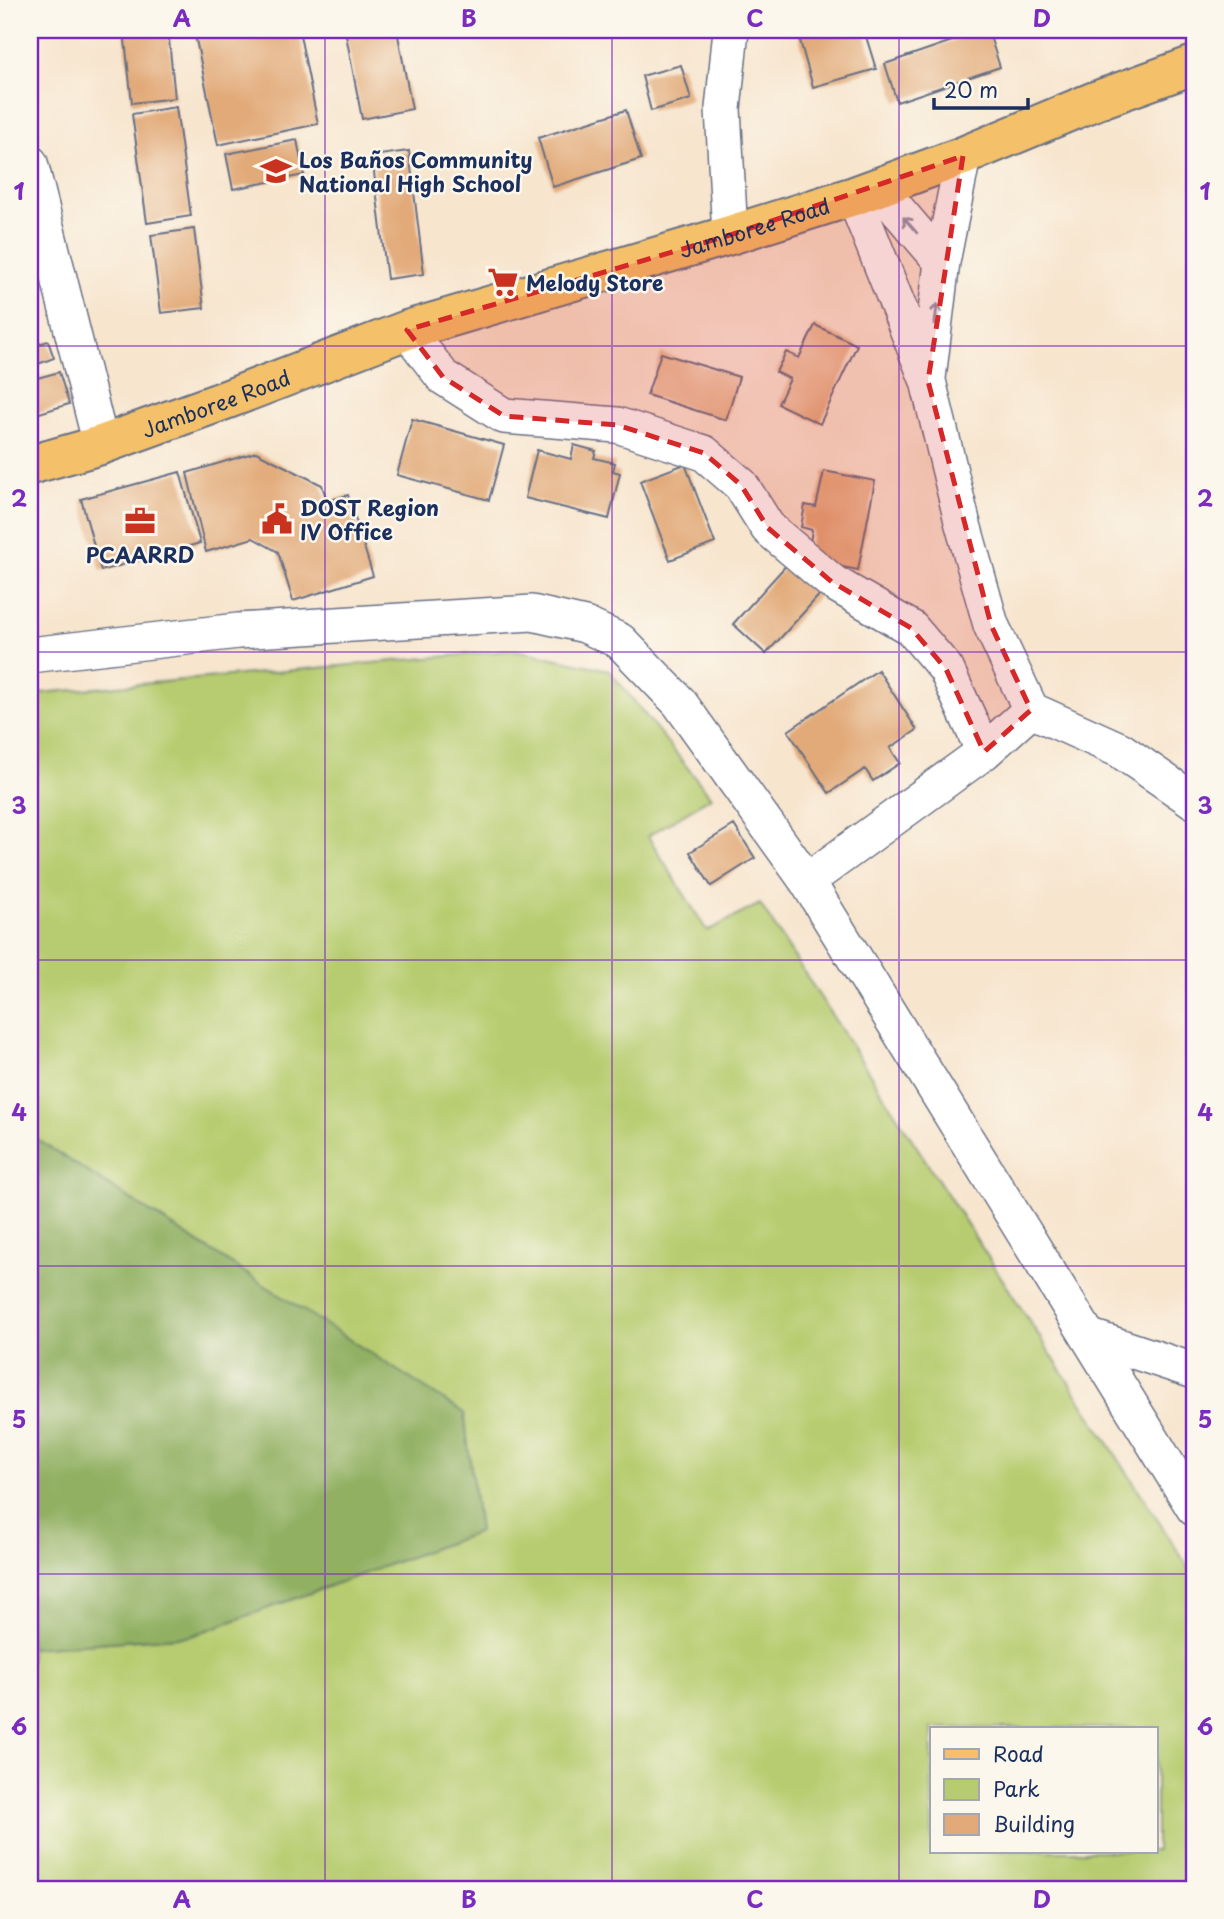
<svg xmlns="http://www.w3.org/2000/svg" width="1224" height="1919" font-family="'Playpen Sans',sans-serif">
<rect width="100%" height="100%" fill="#fbf7ec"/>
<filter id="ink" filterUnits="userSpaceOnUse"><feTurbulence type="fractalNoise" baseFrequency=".0143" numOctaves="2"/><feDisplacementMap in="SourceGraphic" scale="14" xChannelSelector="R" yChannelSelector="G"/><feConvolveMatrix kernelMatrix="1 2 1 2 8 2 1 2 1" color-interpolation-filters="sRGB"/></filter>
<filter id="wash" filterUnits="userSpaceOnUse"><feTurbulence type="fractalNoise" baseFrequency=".00686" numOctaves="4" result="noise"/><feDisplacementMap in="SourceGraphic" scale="28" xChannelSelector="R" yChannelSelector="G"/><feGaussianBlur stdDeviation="1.57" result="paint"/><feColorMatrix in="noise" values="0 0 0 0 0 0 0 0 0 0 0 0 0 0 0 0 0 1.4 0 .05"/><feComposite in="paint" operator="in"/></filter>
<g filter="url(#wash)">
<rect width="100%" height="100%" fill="#f7e5ce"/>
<path fill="#b7cc70" stroke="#697e67" stroke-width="2" fill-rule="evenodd" d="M516,650L609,670L711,797L648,836L707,931L760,904L1194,1576V1889H41L30,1854V1648L191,1636L479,1531L463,1413L30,1135V694ZM932,1728H1156V1851H932Z"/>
<path fill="#91b062" stroke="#567060" stroke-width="2" d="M30,1135L464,1413L479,1532L191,1636L30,1648Z"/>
<g id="blocks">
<path fill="#e2aa79" d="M131,30H168L175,98L132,103L124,31Z
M194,30H299L318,124L218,145Z
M345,30H397L412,109L362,119Z
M797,30H864L876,69L813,87Z
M984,30H988L1000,67L897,102L885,64Z
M681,65L691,99L651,111L642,76Z
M176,107L191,216L147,223L132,114Z
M626,110L641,159L553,187L538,138Z
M297,140L304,175L233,189L226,154Z
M409,151L424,274L387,279L372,156Z
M194,229L204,308L161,313L151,235Z
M815,325L857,345L820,424L778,404L790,379L776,372L786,352L799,358Z
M48,341L54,358L30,367V347Z
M661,353L739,377L726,420L647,395Z
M59,372L69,404L30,416V380Z
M412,419L504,445L489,500L397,475Z
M574,445L596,451L594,458L615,463L613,471L620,473L609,519L525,498L537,450L571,459Z
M256,452L322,485L327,501L348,495L373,576L293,601L278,552L253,538L206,552L187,473Z
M685,464L715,543L670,560L640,481Z
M824,471L875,481L858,570L807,560L812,530L801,527L805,505L816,507Z
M180,472L200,543L101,571L81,499Z
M790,561L823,591L766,654L733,624Z
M878,670L917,730L890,748L900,763L873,781L865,769L829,793L788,731Z
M734,825L755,858L711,886L690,852Z"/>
</g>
</g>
<g filter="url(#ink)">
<use href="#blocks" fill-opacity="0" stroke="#686f85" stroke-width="2"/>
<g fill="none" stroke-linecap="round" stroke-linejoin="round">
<g stroke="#686f85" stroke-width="38">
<path id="minor" d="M30,163L101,445
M878,187L942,262
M854,196L928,381L962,521L991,625L1031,710L1120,750L1194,801
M730,235L723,109L731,30
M407,330L443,377L504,416L617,425L704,453L741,485L768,528L832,582L911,628L946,669L984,752
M928,378L942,262L963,156
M30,655L238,631L532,613L585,625L620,641L679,702L807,881L1194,1508
M807,881L984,752L1031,710
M1088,1336L1194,1371"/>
</g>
<g stroke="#686f85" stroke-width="42">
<g id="major">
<path id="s1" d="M30,465L101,445L228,399L407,330L730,235L854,196L963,156L1095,101L1194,65"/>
</g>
</g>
<use href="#minor" stroke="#fff" stroke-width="35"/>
<use href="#major" stroke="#f4c16a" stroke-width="38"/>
</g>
<defs><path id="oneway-shaft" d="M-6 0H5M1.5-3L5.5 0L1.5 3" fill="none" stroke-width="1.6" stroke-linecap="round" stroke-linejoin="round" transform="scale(1.75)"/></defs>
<g stroke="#8d97ae">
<use href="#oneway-shaft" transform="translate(910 225) rotate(-131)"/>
<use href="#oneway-shaft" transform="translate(936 314) rotate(-83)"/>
</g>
</g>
<path fill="#d62828" fill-opacity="0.2" stroke="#d62828" stroke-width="5" stroke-dasharray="14 9" stroke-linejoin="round" d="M963,156L928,381L991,625L1031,710L984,752L946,669L911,628L832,582L768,528L741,485L704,453L617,425L504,416L443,377L407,330L730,235Z"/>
<path fill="none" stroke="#7b2cbf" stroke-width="2" stroke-opacity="0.55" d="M325,30V1889M612,30V1889M899,30V1889M30,346H1194M30,652H1194M30,960H1194M30,1266H1194M30,1574H1194"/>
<defs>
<g id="school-bare" transform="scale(2.415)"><path d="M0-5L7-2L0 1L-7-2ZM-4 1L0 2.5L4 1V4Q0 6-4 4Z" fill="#c8321e" stroke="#fbf7ec" stroke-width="2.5" paint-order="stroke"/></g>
<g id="supermarket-bare" transform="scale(2.415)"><path d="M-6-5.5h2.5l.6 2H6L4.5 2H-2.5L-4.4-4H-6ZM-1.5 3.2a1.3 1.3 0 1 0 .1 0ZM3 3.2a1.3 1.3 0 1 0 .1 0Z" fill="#c8321e" stroke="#fbf7ec" stroke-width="2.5" paint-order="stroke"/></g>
<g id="civic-bare" transform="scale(2.415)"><path d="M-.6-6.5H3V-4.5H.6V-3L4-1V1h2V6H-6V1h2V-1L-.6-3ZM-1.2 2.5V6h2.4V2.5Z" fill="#c8321e" stroke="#fbf7ec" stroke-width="2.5" paint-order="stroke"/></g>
<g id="office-bare" transform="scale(2.415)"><path d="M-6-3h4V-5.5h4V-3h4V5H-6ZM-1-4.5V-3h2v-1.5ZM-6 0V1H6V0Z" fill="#c8321e" stroke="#fbf7ec" stroke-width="2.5" paint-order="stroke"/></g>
</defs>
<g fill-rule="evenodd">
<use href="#school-bare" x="276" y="171"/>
<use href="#supermarket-bare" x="503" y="282"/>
<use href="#civic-bare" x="277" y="519"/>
<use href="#office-bare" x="140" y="521"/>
</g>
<g text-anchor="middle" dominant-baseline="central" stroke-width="5" stroke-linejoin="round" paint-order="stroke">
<g font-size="21" font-weight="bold" fill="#1b2f5e" stroke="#fbf7ec" text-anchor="start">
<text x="299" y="159">Los Baños Community<tspan x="299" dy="24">National High School</tspan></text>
<text x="526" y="282">Melody Store</text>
<text x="300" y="507">DOST Region<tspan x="300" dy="24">IV Office</tspan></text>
<text x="140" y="554" text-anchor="middle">PCAARRD</text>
</g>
<g font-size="21" fill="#1b2f5e" stroke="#fbf7ec">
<text stroke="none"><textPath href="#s1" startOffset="763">Jamboree Road</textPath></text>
<text stroke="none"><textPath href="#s1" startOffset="196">Jamboree Road</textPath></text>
</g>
</g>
<rect width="1224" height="1919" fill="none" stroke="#fbf7ec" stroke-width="77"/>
<rect x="930" y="1727" width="228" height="126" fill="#fbf7ec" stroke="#a1a7b3" stroke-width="2"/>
<rect x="944" y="1749" width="35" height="10" fill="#f4c16a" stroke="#a1a7b3" stroke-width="2"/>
<text x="993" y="1762" font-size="21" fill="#1b2f5e">Road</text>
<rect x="944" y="1779" width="35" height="21" fill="#b7cc70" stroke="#a1a7b3" stroke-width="2"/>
<text x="993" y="1797" font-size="21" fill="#1b2f5e">Park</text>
<rect x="944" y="1814" width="35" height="21" fill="#e2aa79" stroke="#a1a7b3" stroke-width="2"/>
<text x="993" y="1832" font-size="21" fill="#1b2f5e">Building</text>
<path d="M934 98v10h94v-10" fill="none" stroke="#1b2f5e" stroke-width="3.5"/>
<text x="944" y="98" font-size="21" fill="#1b2f5e" stroke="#fbf7ec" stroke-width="5" paint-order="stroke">20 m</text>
<rect x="38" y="38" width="1148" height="1843" fill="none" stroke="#7b2cbf" stroke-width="2.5"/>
<g font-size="23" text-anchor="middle" font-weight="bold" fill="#7b2cbf">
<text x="182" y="27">A</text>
<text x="469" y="27">B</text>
<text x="755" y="27">C</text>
<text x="1042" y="27">D</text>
<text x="19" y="200">1</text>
<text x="1205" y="200">1</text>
<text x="19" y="507">2</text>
<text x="1205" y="507">2</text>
<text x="19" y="814">3</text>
<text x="1205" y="814">3</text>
<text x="19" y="1121">4</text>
<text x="1205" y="1121">4</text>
<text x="19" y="1428">5</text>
<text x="1205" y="1428">5</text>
<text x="19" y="1735">6</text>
<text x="1205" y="1735">6</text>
<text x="182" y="1908">A</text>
<text x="469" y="1908">B</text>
<text x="755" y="1908">C</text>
<text x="1042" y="1908">D</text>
</g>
</svg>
